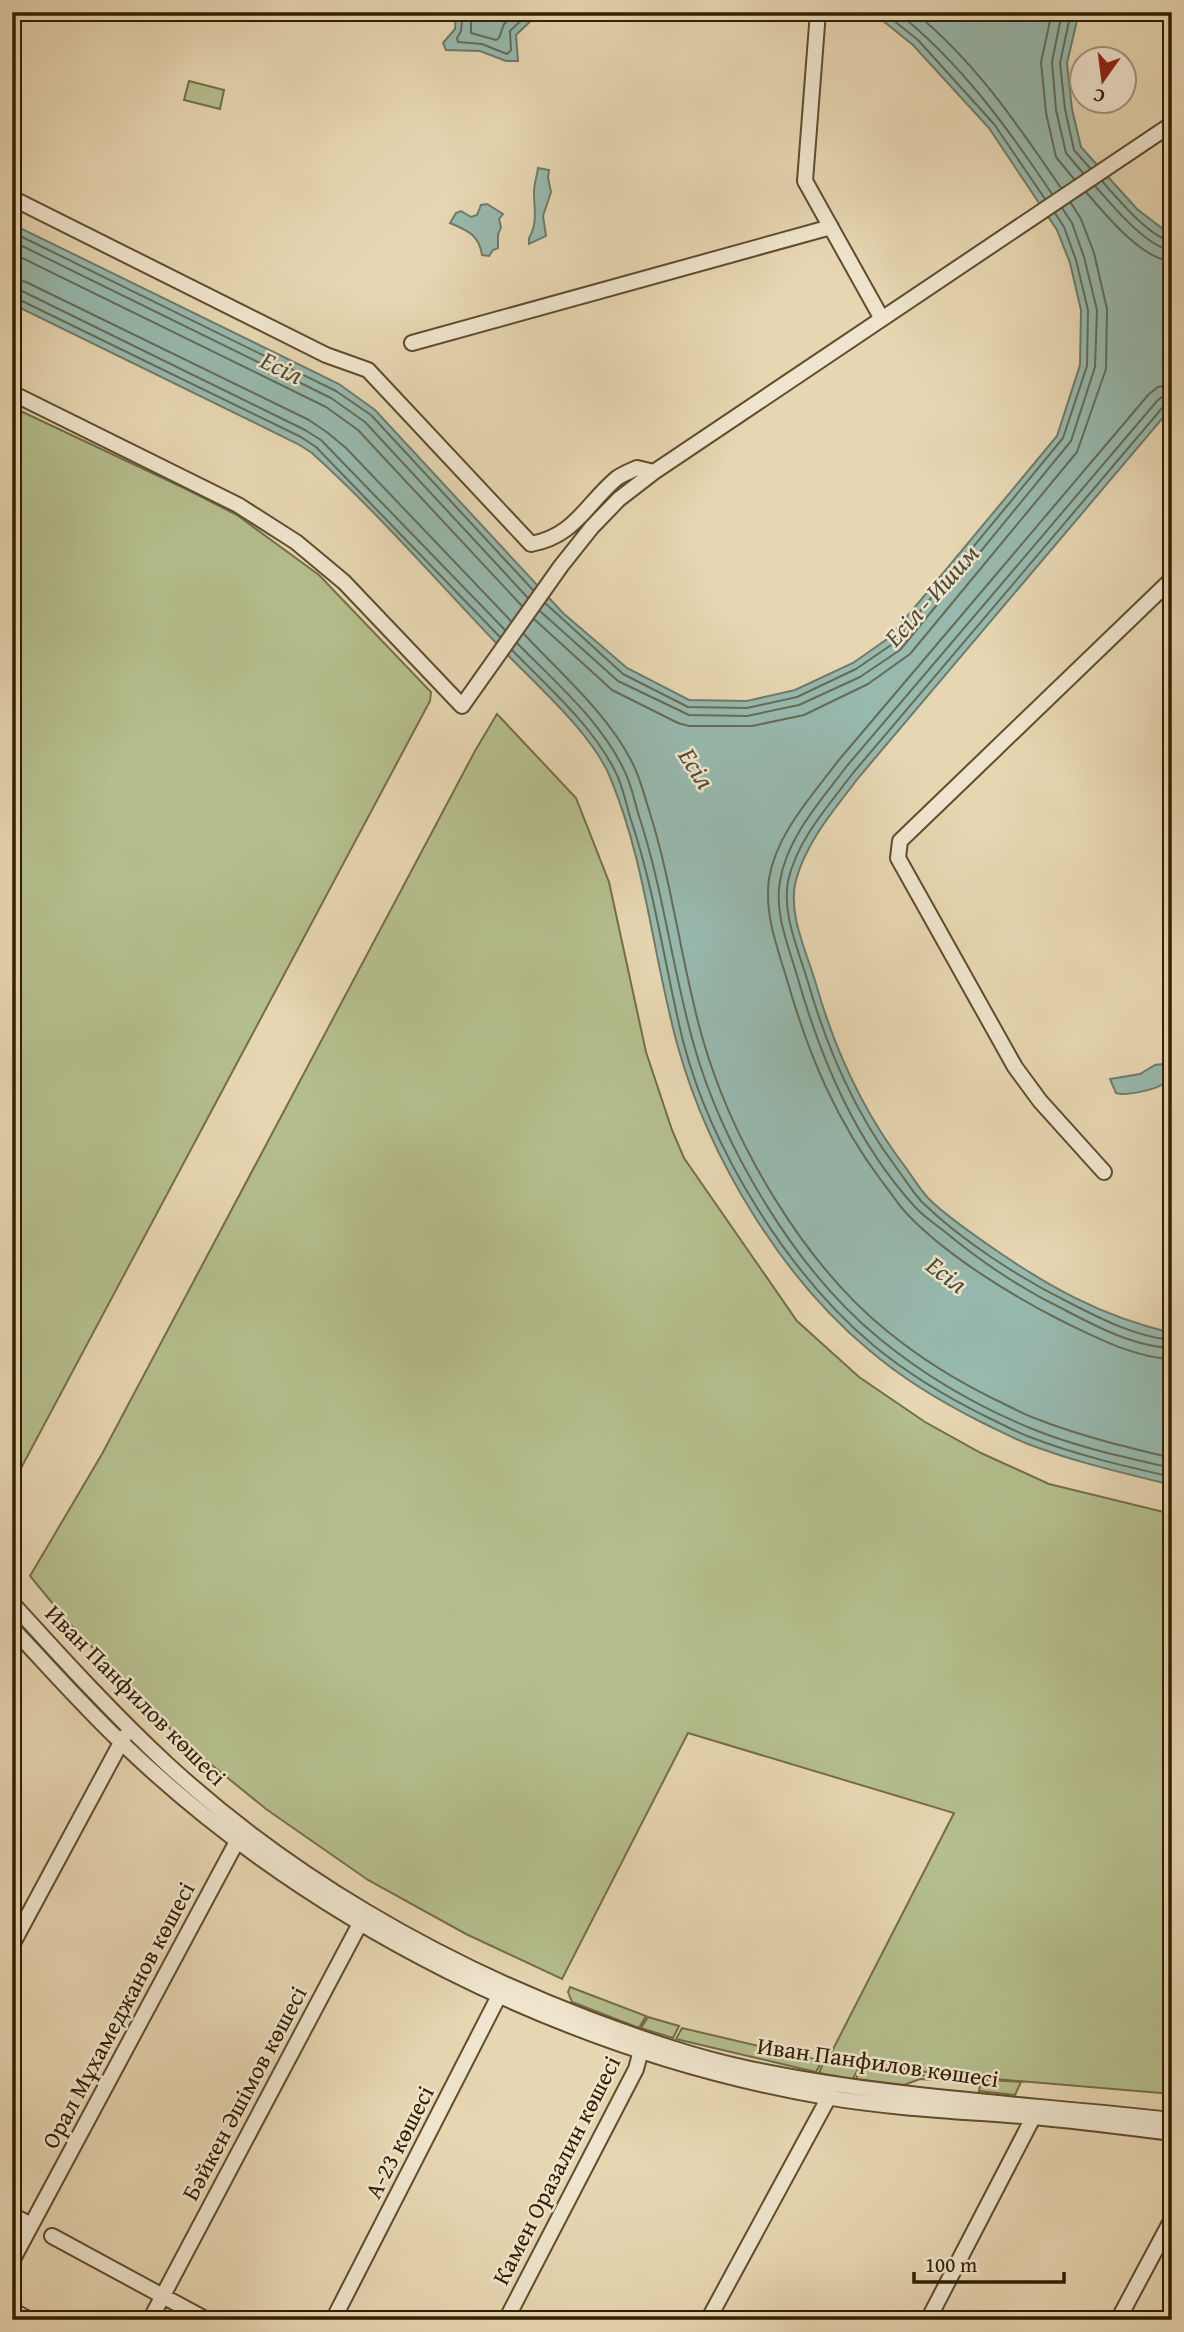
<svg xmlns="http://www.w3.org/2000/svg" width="1184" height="2332" font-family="'Gentium Book Plus',serif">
<rect width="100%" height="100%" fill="#e7d6b2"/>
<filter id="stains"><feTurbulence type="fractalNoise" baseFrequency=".00286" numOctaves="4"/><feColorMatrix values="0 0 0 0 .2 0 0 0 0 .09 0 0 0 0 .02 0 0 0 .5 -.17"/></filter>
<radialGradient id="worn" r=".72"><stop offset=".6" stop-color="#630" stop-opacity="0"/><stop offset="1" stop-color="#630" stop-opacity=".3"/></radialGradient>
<path fill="#b5be8d" stroke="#746e46" stroke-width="2" d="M189,81L224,90L220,109L184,100Z
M12,407L184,488L237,515L319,575L431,692L430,701L12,1485Z
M497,714L576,798L609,882L646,1052L672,1130L684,1158L797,1321L859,1377L925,1422L981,1453L1049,1484L1172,1514V2094L948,2075L828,2059L954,1813L688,1733L562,1979L466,1934L368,1880L266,1809L181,1740L67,1621L30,1576L102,1454L475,751Z
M570,1987L646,2016L639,2028L572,2002L568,1992Z
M648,2017L679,2026L673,2038L641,2028Z
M682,2028L822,2061L816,2072L676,2039Z
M824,2061L859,2067L853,2079L819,2073Z
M861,2067L928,2076L1021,2082L1015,2095L979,2091L980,2085L976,2083L920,2079L904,2085L856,2079Z"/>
<path fill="#97b9ae" stroke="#6f7b68" stroke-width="2" d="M456,12H537L538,14L516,35L518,61H506L480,51L446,50L443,43L455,29Z
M872,12H1079L1067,63L1072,109L1081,147L1137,209L1172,236V407L859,777C835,809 807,840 796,880C787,913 807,953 816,984C835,1051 863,1112 906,1168C913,1178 920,1189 928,1198C945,1215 967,1230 987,1244C1047,1286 1100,1316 1172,1333V1485C1123,1473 1075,1462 1028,1444C1012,1438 998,1430 983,1423C943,1403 903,1379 869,1350C780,1276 709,1157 678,1047C653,958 646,863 610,777C592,733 534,683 500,647C438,582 378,513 312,453L298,444L12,304V224L339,384L375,410L563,613L627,668L689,700L747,701L795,690L853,663L890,637L1057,436L1080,365L1081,310L1070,263L1057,230L989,128L913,45Z
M538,168L549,170L548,178L551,192L543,216L546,236L529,244V238C538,223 534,209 534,192C534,184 537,176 538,168Z
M487,204L503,214L499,219L501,227L498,235V248L493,250L489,256L482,255C479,234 466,230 450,223L456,213L461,211L471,217L477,215L481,205Z
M1163,1064L1171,1069C1170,1075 1168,1081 1163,1084C1155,1090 1125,1096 1116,1093L1110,1079L1140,1074L1155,1065Z"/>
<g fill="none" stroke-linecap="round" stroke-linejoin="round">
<path stroke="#646c57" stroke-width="2" d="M463,12L461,31L457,38L458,42L482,44L507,54L511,50L510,31L530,12
M471,12V33L496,40L499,38L504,24L518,12
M883,12L918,40L994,124L1045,199
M897,12C961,63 1007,127 1052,194
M914,12C974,60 1018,125 1061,188
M1052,12L1041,62L1046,113L1056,157L1074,179
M1062,12L1052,62L1056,110L1066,153L1083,173
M1071,12L1060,63L1065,109L1074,150L1090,168
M1102,181C1116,197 1151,239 1172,241
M1095,186C1111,204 1148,249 1172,250
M1086,192C1105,214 1142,260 1172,261
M12,232L336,391L371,415L533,590
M12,241L331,398L365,422L528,598
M12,253L326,407L358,430L522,606
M12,279L26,282L309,420L328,433L346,448L511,621
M12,290L22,291L305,430L321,440L505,630
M12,299H18L301,437L316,447L500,637
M1172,384L1158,387L1149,394L838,761C812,796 776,834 769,879C764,915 778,949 788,983C809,1056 837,1122 883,1183C892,1194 899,1206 909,1216C949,1257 1011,1295 1062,1321C1095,1337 1135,1358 1172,1359
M1172,395L1163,396L1157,401L846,767C821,801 787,837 780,881C774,914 789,947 798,979C822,1062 856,1142 915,1207C923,1216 934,1223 944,1231C980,1261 1020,1288 1063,1309C1095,1326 1135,1347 1172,1348
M1172,404L1163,407L853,773C829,805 797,840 788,881C782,914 798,949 807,979C827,1048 854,1112 898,1170C906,1181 914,1194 923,1203C962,1241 1020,1278 1068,1302C1099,1318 1136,1337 1172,1340
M545,603L623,674L688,707L747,708L797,697L856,669L894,643L1063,438L1087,366L1088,310L1076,260L1064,227L1055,213
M540,611L618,681L689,715L747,716L799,705L860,677L900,650L1071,441L1095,367L1097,310L1084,257L1072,223L1062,208
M534,619L612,690L678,723L689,726H752L804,715L868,684L910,654L1077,452L1106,369L1107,309L1094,253L1081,219L1071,203
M524,634C561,674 607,713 632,762C640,777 644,795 649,810C673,885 681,964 703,1040C733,1143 803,1263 887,1331C920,1358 957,1381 996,1400C1009,1406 1023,1414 1037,1419C1080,1436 1126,1447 1172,1458
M517,643C554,681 600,720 623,768C631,782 634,800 639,816C663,889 672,967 693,1042C722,1146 795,1270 880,1339C925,1376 977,1406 1030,1428C1076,1447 1124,1457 1172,1468
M512,650C548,687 592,725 615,771C623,786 626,804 631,820C655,891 665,968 683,1041C711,1149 787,1273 873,1345C908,1374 948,1398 989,1418C1002,1424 1016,1432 1030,1437C1076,1455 1124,1466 1172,1477"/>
<g stroke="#5f4d2c" stroke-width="18">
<path id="minor" d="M818,12L805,181L882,319
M12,198L326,355L368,370L531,544C575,536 586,504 617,478C623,474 630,471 637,468L654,472
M412,343L831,227
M12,393L238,505L296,542L344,582L462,706L561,566L592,527L619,499L654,472L1172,124
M1104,1172L1040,1101L1015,1067L898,858L900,841L1172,579
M12,1603C62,1658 113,1714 168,1765C289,1876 436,1961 589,2019C640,2038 693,2057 746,2068C886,2098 1030,2104 1172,2120
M12,1628C48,1666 83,1706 121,1742C309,1923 569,2053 826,2097C890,2108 957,2111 1022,2116C1072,2120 1122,2127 1172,2133
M12,1945L124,1737
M12,2215L31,2225
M52,2236L207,2320
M12,2261L242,1832
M12,2310L30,2320
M150,2320L364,1916
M333,2320L503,1988
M506,2320L636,2069L643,2043
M708,2320L829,2097
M928,2320L1037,2110
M1118,2320L1172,2219"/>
</g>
<use href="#minor" stroke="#efe4cd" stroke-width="14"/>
</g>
<g text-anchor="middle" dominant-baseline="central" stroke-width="5" stroke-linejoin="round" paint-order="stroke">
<g font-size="24" fill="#321f00" stroke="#efe4cd">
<text transform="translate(136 1695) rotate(45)">Иван Панфилов көшесі</text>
<text transform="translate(118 2015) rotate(-62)">Орал Мұхамеджанов көшесі</text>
<text transform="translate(878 2062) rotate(8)">Иван Панфилов көшесі</text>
<text transform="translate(244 2093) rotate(-62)">Бәйкен Әшімов көшесі</text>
<text transform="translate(399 2142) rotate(-63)">А-23 көшесі</text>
<text transform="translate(556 2170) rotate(-63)">Камен Оразалин көшесі</text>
</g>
<g font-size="26" font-style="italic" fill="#504d34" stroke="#efe4cd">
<text transform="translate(282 367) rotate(26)">Есіл</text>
<text transform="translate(931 595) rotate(-48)">Есіл - Ишим</text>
<text transform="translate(697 768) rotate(58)">Есіл</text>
<text transform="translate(947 1274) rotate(37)">Есіл</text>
</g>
</g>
<rect width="1184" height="2332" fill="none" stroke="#e7d6b2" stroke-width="42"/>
<rect x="14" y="14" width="1156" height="2304" fill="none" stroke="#321f00" stroke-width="3.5"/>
<rect x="21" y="21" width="1142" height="2290" fill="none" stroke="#321f00" stroke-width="2"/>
<g transform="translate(1103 80) rotate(194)"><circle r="33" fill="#efe4cd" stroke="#a3957b" stroke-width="2"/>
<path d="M0-5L12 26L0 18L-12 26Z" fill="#8f2418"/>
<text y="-10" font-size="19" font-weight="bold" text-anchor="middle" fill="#321f00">С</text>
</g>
<path d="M914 2272v10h150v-10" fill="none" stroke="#321f00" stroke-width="3.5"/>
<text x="925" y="2272" font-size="21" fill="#321f00" stroke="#efe4cd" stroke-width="5" paint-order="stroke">100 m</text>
<rect width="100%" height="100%" filter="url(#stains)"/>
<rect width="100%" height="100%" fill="url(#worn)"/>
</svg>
